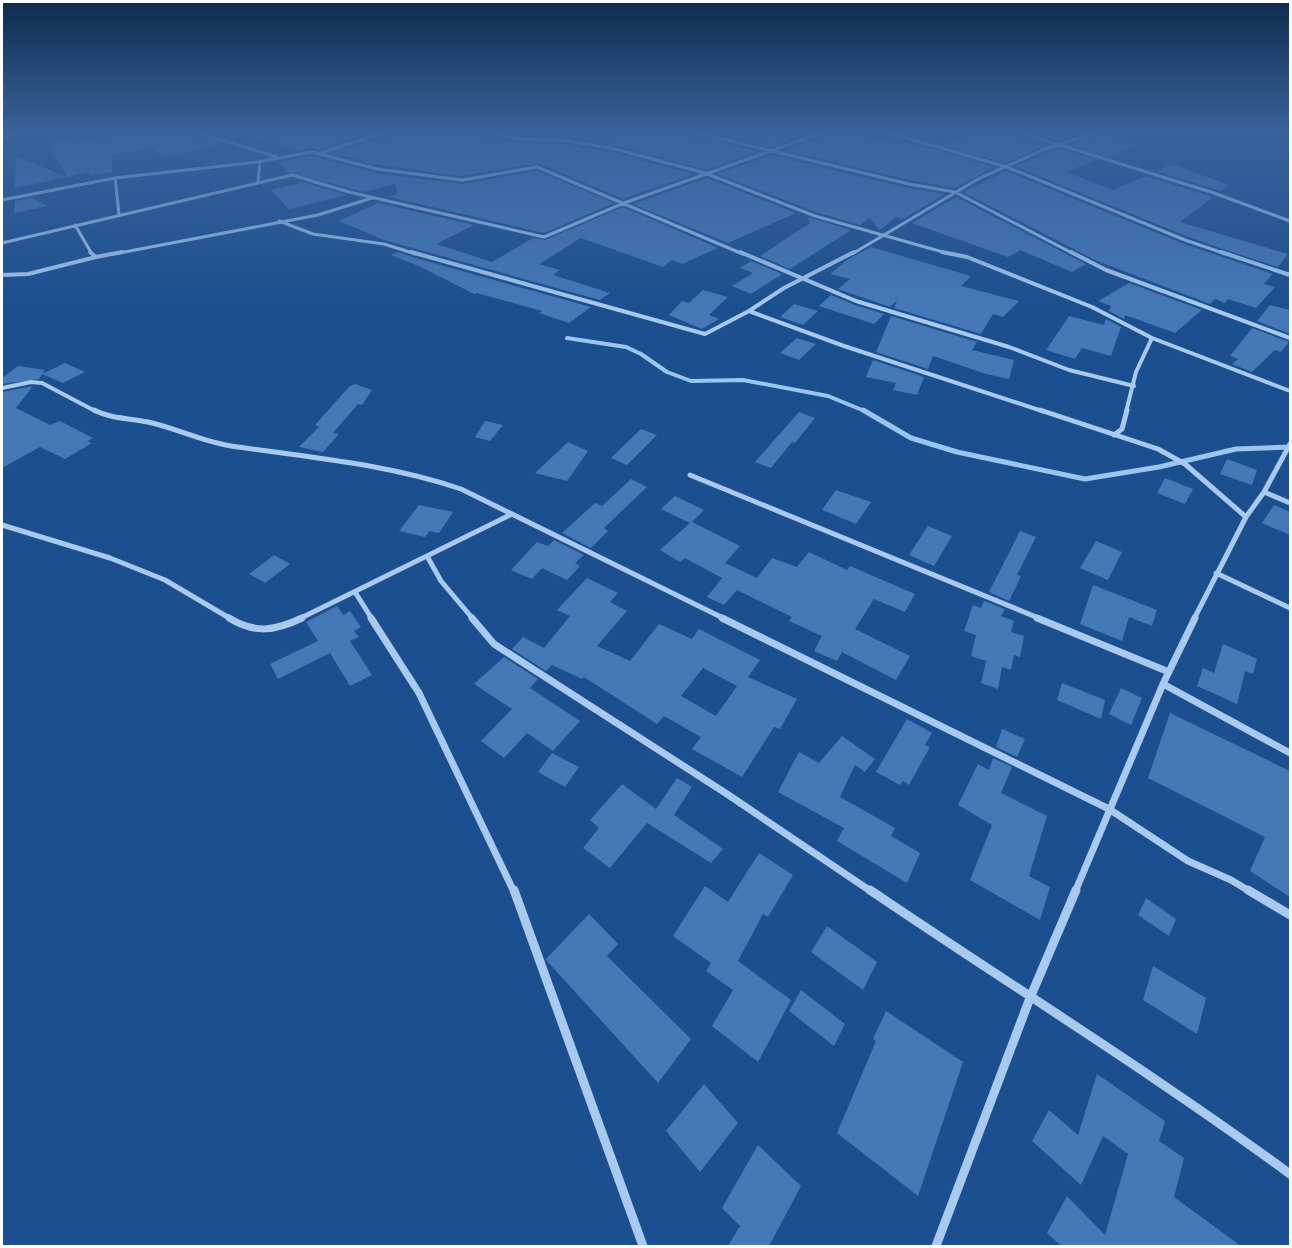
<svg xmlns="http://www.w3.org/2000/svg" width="1292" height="1248" font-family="'PT Sans',sans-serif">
<rect width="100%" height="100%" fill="#1b4f8f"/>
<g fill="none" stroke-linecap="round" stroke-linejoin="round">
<path stroke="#9cc4f0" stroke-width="4" d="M567,338L626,347L641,354L667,372L691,381L743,380L828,396L867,412"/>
<path stroke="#9cc4f0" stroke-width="5" d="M863,410L911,438L957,452L1085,479L1159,467L1236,449L1290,447"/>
</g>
<path fill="#4478b7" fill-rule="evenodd" d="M124,132H191L194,136L221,144L163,157L152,148L112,154V172L89,176V172L67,177L48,142L77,137L83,142Z
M252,132H373L319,150L312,148L299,151L252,137Z
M390,132H483L486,136L516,143L561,144L610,152L694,174L623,199L538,163L462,176L378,165L332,153L387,136Z
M505,132H690L693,136L758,151L707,170L612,144L562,136L517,135Z
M711,132H812L771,147Z
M828,132H872L863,137L932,149L995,167L955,188L910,180L784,150L825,136Z
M977,132H1014L1017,136L1046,145L1005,163L944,145Z
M1032,132H1084L1058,141Z
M1101,133L1120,138L1115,141L1135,146L1108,156L1071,145Z
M1059,149L1096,160L1066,172L1113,190L1146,176L1213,197L1180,222L1288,254L1278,267L1220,248L1186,236L1015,166Z
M772,155L908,188L945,194L903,219L896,217L880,230L870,218L860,225L816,212L717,174Z
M16,156L67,177L15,188Z
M312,156L376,173L462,184L537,171L614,203L544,233L389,197L398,193L395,184L364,192L288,172L278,162Z
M1168,166H1177L1229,185L1221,191L1156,171Z
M1006,171L1184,244L1273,274L1264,284L1275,287L1256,308L1228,299L1225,303L1215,299L1210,304L1095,260L963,192Z
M707,178L796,213L728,243L633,204Z
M298,181L347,195L289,209L271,190L301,183Z
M956,197L1072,257L1086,264L1072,272L1020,250L1008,257L912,223Z
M32,198L48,206L14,213L15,201Z
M378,203L474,225L436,244L492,262L533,238L545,240L623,207L718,248L682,264L672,260L663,267L581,238L539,264L560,270L553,275L610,293L600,300L384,240L339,221Z
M807,217L851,230L790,269L760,256L810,223Z
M871,247L971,276L961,286L1019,301L1003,317L993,314L981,334L894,308L897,300L890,307L838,289L850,279L830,274L847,260Z
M397,252L415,258L591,307L569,323L539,313L542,311L477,293L474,294L421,267L391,255Z
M751,261L782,274L751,294L732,286L753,273L740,268Z
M1129,283L1202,310L1175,333L1125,315L1124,319L1109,311L1111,306L1098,301Z
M703,290L728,297L709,315L719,319L702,329L669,315L682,301L689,303Z
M831,295L855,305L884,314L874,324L819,306Z
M794,304L818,311L803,325L780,317Z
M1270,305L1290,310V334L1257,321Z
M891,316L977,342L972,350L1014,360L1009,379L986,374L933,356L928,369L876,352Z
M1069,316L1104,325L1106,319L1121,327L1111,356L1082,348L1075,359L1046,350Z
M1252,328L1289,342L1281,352L1275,350L1252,372L1232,364L1238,359L1230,356Z
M797,338L816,344L799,360L780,353Z
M873,360L924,377L917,395L893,390L896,383L866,377Z
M65,363L85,372L63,383L42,374Z
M18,366L45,370L39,379L2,384V378Z
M355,384L372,390L362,405L358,404L333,433L339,434L323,452L299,447L319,427L315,425L349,387Z
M33,386L16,408L50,425L60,421L93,438L87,441L92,443L65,459L40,447L2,468V392Z
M799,412L815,418L795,443L792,442L771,468L755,462Z
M485,421L503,425L490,441L475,437Z
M641,429L657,435L627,465L611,458Z
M568,442L588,451L567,481L535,473Z
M1227,459L1257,470L1252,485L1220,474Z
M1165,478L1193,489L1185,504L1157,493Z
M631,479L647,487L604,528L608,531L591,548L562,533L595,503L602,506Z
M836,490L871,502L856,524L822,510Z
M675,496L704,510L692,522L740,546L725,563L757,578L772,558L797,567L809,552L847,570L850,566L915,594L905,612L874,599L855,629L910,656L896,680L842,652L837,661L814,651L822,636L789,621L792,617L737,590L724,605L707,597L722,578L685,558L680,562L660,550L690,523L661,509Z
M419,505L453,512L439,533L430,531L425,537L399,531Z
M1274,505L1290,512V535L1262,523Z
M928,526L952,536L934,566L909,555Z
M1020,531L1036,537L1017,575L1021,576L1009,601L989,592Z
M554,540L584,555L575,563L580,566L567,580L542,568L532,579L511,570L537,542L548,546Z
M1096,541L1122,552L1108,580L1080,568Z
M274,555L290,564L265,583L249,574Z
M587,578L618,593L610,602L627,611L597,646L630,661L659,624L692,639L699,629L760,660L748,677L797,699L780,729L774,727L742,777L692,749L701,737L664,716L657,724L584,677L582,679L552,665L546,671L512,649L523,637L544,648L570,616L557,610ZM703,668L737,686L716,716L681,696Z
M1093,585L1157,610L1152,626L1129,617L1122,641L1080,624Z
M984,601L1005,609L1001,616L1014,621L1011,632L1024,636L1020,657L1014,655L1011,670L1002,667L998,689L981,683L986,661L971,656L976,635L964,631L973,605L981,608Z
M337,606L343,615L350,611L361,627L354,631L359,637L350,641L372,675L350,686L330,653L278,679L270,664L318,641L306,622Z
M1223,644L1257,659L1253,674L1245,671L1237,704L1197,686L1203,668L1214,673Z
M504,657L538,679L530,688L580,721L553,751L527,733L504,758L481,741L512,709L474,684Z
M1062,683L1105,700L1101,719L1057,700Z
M1121,688L1142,698L1131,725L1109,714Z
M1170,713L1290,771V897L1250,871L1265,837L1148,778Z
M907,719L932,733L925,745L930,747L909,785L903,781L900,785L876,772Z
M1002,729L1025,739L1017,757L996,747Z
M842,736L875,759L865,772L855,765L840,797L895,828L891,836L920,853L907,883L837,841L844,828L778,792L799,752L819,763Z
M552,753L579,767L565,787L538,772Z
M993,758L1012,767L1001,793L1047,816L1029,876L1050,887L1040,920L970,880L992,825L958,805L978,764L989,770Z
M677,778L692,787L674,815L723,849L711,863L647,823L610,868L583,848L599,828L590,820L622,784L656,809Z
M759,853L793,875L768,917L763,914L738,961L791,1000L758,1062L712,1026L733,990L706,971L711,963L673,936L705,886L728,902Z
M1146,898L1176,919L1169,936L1138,915Z
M589,914L618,944L607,956L691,1039L658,1083L547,961L546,959Z
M827,926L877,962L863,990L811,952Z
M1153,966L1206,998L1197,1034L1143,1000Z
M801,990L845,1024L834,1046L789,1011Z
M886,1011L963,1062L918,1196L837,1133L876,1041L873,1039Z
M1097,1074L1165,1121L1159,1141L1184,1158L1174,1197L1241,1246H1061L1047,1233L1067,1196L1105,1235L1128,1154L1103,1136L1081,1185L1032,1141L1049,1110L1078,1135Z
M704,1084L738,1123L700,1172L666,1131Z
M758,1145L801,1186L769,1246H728L740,1226L722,1208Z"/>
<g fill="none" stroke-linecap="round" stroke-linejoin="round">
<path stroke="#a9c9ee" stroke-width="3" d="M195,132L277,157
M487,132L517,139L561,140L611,148L705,173L815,216L950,254
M694,132L909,184L955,192L1074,254
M886,132L1007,167L1185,240L1226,254
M1018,132L1214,193L1290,221
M2,138L15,132
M321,153L386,132
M115,178L119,214
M258,182L260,161
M2,200L115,178L258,162L312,152L377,169L462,180L537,167L743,254
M279,221L313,234L384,244L416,254
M75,225L92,254
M2,243L292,175L349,192L544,237L624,203L824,132
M114,254L318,215L372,198
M852,254L978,179L1045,149L1097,132"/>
<path stroke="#a9c9ee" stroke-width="4" d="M90,252L96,257L122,252
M411,252L705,334L749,311L784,288L854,252
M740,252L856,301L1009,347L1069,370L1134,386
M942,252L967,257L1092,307L1152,338L1290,391
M1071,252L1106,270L1290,338
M1221,252L1290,275
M2,275L28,274L96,257
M749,311L844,346L1045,412
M2,388L31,382L42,383L97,412
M1126,412L1136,372L1152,338"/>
<path stroke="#a9c9ee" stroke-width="5" d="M94,410C111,419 129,418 148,422C176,428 203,442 231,446C308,457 388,464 461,489L725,619
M1040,410L1158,449L1185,464L1246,517
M1114,435L1122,429L1127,410
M690,475L1041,619
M1264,492L1290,503
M2,525L110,558L165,580L231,619
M427,556L441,581L473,619
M1216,573L1290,608
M355,592L372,619
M299,619L512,514
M1194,619L1246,517L1264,492L1290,444"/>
<path stroke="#a9c9ee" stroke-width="7" d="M229,618C255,634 275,631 302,618
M371,618L419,693L514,892
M472,618L494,644L727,794L872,892
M722,618L1109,809L1188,861L1231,880L1251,892
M1037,618L1169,672
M1163,684L1290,753
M1075,892L1163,684L1195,618"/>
<path stroke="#a9c9ee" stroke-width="9" d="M514,890L643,1246
M870,890C1010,985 1154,1074 1290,1174
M1248,890L1290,915
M936,1246L1030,998L1076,890"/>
</g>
<linearGradient id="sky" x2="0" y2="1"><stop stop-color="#0f2b4f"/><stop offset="0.43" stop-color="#39639b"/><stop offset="1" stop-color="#39639b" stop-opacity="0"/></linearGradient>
<rect width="1292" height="307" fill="url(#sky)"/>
<rect width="1292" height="1248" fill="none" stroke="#ffffff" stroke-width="6"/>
</svg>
